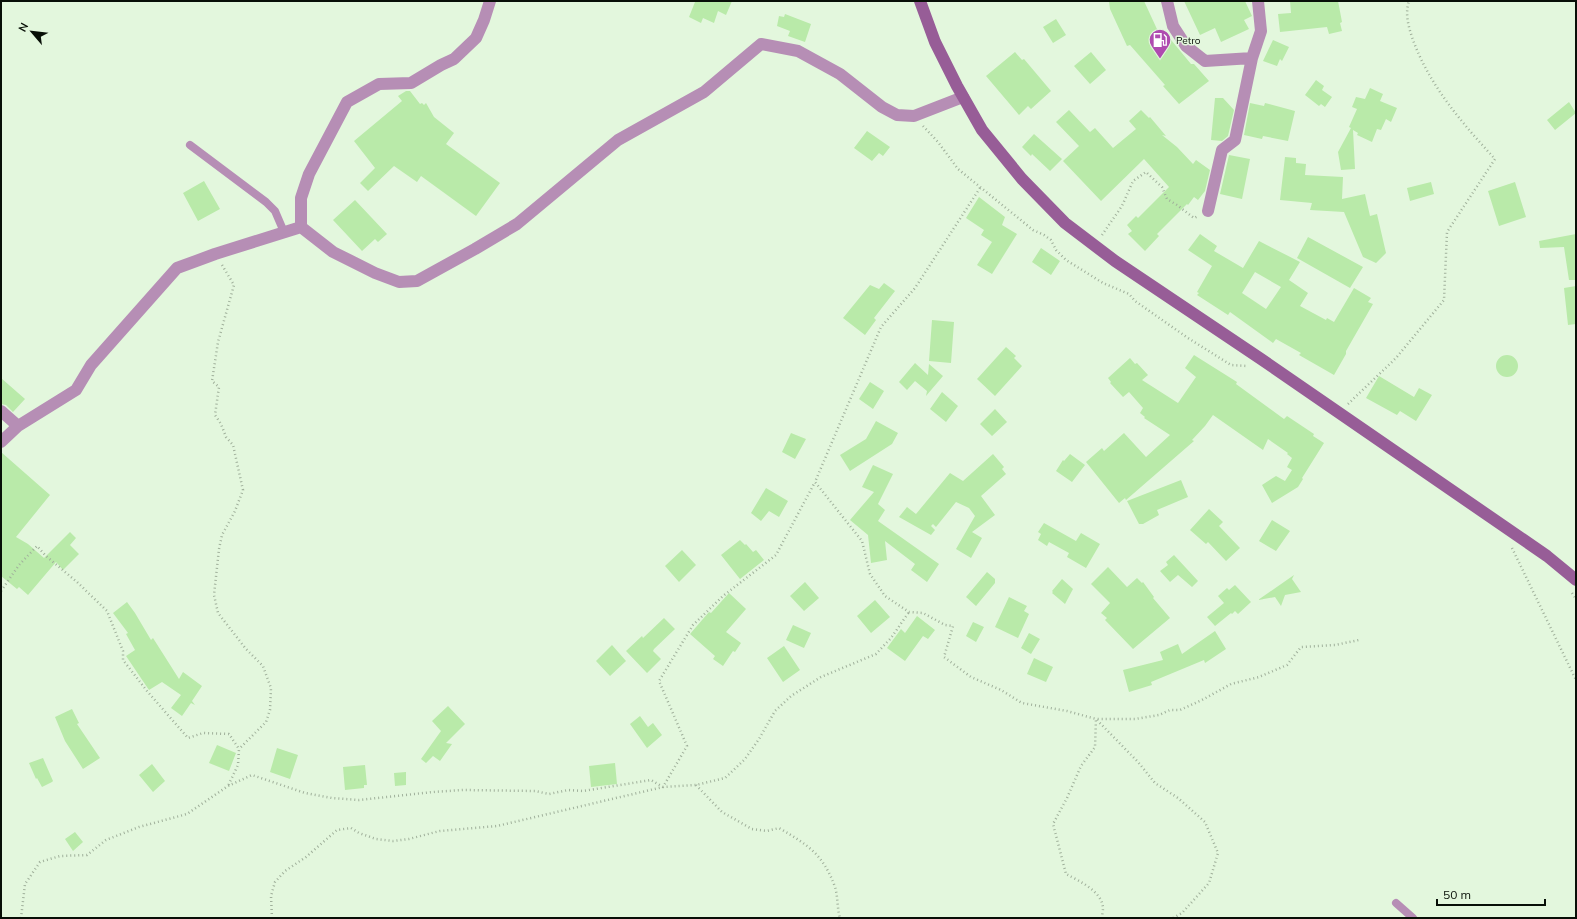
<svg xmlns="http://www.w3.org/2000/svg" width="1577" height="919" font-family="Mulish,sans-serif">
<rect width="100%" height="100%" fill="#e3f7dd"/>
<path fill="#b9eaa9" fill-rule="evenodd" d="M694,1H732L726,15L718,11L714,23L703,18L701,23L689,17L695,2Z
M1109,1H1144L1162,40L1167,35L1191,64H1194L1209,81L1179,104L1163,86L1165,85L1130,45L1127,46L1110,9Z
M1184,1H1245L1252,16L1244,20L1249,29L1221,42L1215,28L1200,35Z
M1290,1H1338L1342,22L1340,23L1342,31L1329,34L1327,27L1280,32L1278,14L1291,13Z
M785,14L811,24L805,42L788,36L790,31L777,26L779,16L784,17Z
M1056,19L1066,35L1053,43L1043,27Z
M1273,40L1289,47L1282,61L1280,59L1277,66L1263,61Z
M1015,52L1022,60L1024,59L1051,91L1031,109L1028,106L1019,115L986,76Z
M1091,52L1106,70L1090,84L1074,66Z
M1316,80L1324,86L1322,90L1332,97L1325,107L1321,104L1319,106L1305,95Z
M1370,88L1383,94L1380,101L1397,108L1391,122L1386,119L1381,130L1377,129L1372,142L1357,135L1358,133L1353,130L1355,169L1341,170L1338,152L1351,128L1349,127L1357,109L1352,107L1356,97L1365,99Z
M406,91H410L420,104L422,103L424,105L426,103L434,117L454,133L446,144L500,183L476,216L421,176L417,182L394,166L368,191L360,183L375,168L354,141L402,101L398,96Z
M1215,98H1223L1234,110L1228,136L1222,141L1211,140Z
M1569,102L1576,113L1555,130L1547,120Z
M1250,103L1264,106L1265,103L1295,111L1288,141L1263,136L1262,139L1244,135Z
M1069,110L1090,132L1095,128L1113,148L1136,129L1129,121L1141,110L1149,118L1150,117L1166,136L1162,135L1177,147L1193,164L1196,160L1210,170L1205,191L1198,200L1194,197L1188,205L1187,204L1157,234L1159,236L1145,251L1128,234L1132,231L1127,225L1136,216L1138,218L1169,187L1144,159L1101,201L1063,161L1079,146L1056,122Z
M867,131L890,147L883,156L879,153L872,161L854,148Z
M1034,134L1062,159L1050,171L1032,154L1031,156L1022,147Z
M1229,155L1250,159L1242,199L1220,194Z
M1285,157L1296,158V163L1306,164L1305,175L1343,177L1342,199L1365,194L1370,216L1377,214L1386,253L1376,263L1363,257L1344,212L1310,210L1312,203L1280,200Z
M204,181L220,209L198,221L183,193Z
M1431,182L1434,194L1410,201L1407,188Z
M1515,182L1526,217L1499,226L1488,191Z
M979,197L1005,217L1002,225L1017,234L992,274L977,265L992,242L981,235L984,230L966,218Z
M355,200L387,234L378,242L375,239L362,251L333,220Z
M1200,234L1217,246L1214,251L1243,268L1259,241L1300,262L1289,280L1308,293L1300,306L1326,320L1327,318L1334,322L1354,288L1371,298L1368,302L1373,304L1346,351V354L1334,375L1299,355L1301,353L1276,339L1273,343L1230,312L1228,315L1197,295L1199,293L1197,292L1212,266L1188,250ZM1255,272L1281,287L1266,309L1242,293Z
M1576,234V280H1569L1564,247L1540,248L1539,241Z
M1308,237L1363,267L1350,288L1297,258Z
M1041,248L1060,261L1051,275L1032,262Z
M884,283L895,291L874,318L876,320L865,335L843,318L870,285L879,289Z
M1576,286V324L1568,325L1564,288Z
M932,320L954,322L951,363L929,361Z
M1006,347L1016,356L1014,358L1022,366L995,396L977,379Z
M1496 366a11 11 0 1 1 22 0a11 11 0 1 1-22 0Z
M1194,355L1237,382L1236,384L1284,419L1287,416L1314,434L1313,436L1324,443L1302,478L1303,479L1298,487L1272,503L1262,485L1276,476L1285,481L1292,470L1287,467L1292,458L1287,454L1288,453L1268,439L1263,450L1213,415L1205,426L1192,440L1194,441L1126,500L1125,498L1119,503L1086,462L1102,448L1104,451L1124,433L1146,457L1170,435L1144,418L1145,417L1140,413L1143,408L1129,392L1123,397L1110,383L1111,382L1108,378L1130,358L1135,364L1137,363L1148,375L1142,380L1178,403L1196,377L1185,368Z
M915,363L928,375L929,364L943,376L926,396L927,391L915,381L907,390L899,382Z
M1379,376L1414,397L1419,388L1432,395L1416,421L1400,411L1397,415L1366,398Z
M1,378L25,399L13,412L6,405L1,404Z
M870,382L884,391L873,409L859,399Z
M942,392L958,406L946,422L930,409Z
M995,409L1007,422L992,436L980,424Z
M876,421L898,433L892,444L850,471L840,455L866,439Z
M791,433L806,439L795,459L782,452Z
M1,452L50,495L16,537L28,544L44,558L70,532L76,538L70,545L79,554L63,570L56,562L28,595L19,587L17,589L1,576Z
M993,454L1004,467L1002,469L1006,474L981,496L995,515L972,532L982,538L971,558L956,549L975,516L969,508L956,502L936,527L933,524L931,526L935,530L931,535L899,517L907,507L916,514L950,473L963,481Z
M1070,454L1085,465L1072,482L1056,471L1063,460L1064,461Z
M873,465L893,474L878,504L885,510L878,521L939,564L927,582L911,570L915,564L885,541L887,560L871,563L868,535L850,520L874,492L862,487Z
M1181,480L1188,497L1157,510L1159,515L1143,524H1139L1127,501Z
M766,488L788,501L779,517L769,511L761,521L751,513Z
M1209,509L1223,522L1219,526L1240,548L1226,561L1208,542L1206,544L1190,530Z
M1272,520L1290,531L1276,551L1259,541Z
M1044,523L1076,541L1081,533L1100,544L1086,568L1067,557L1069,553L1049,542L1047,546L1038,540L1041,534L1038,532Z
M740,540L745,545L746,544L753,552L756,550L764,560L740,579L721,555Z
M682,550L696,565L679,582L665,566Z
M1174,555L1198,581L1192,587L1178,575L1170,582L1160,571L1168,565L1166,562Z
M1108,567L1127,587L1137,578L1142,583L1143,582L1154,597L1153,598L1170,618L1133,649L1105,620L1107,618L1101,613L1110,603L1091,584Z
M987,572L995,579V583L976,606L966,597Z
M1294,575L1292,579L1301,592L1285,595L1281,606L1275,597L1258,600Z
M1062,579L1073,589L1065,604L1052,593L1053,592L1052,591Z
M805,582L819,598L804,611L790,596Z
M1235,585L1251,602L1238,614L1235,611L1232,614L1231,613L1215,626L1207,617L1224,603L1218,596L1227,588L1229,590Z
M729,593L746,609L726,632L741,643L735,652L733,651L723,666L713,659L715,656L690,634L709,612L711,613Z
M1009,597L1027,606L1024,611L1029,614L1018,638L995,627Z
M875,600L890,617L871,633L857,616Z
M127,602L135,613L151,640L153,638L179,679L183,672L202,686L192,701L195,705L191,703L182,716L171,708L181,695L162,682L149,690L126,656L135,650L126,634L128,633L113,613Z
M917,616L935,630L928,639L923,636L905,661L887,648L901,629L905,633Z
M664,618L675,629L654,649L653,651L661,659L647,673L626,651L642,636L643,638Z
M973,622L984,627L976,642L966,636Z
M793,625L811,633L804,648L786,640Z
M1215,631L1226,649L1205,663L1204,660L1151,682L1152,685L1129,692L1123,670L1163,660L1160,652L1178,644L1182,654Z
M1029,633L1040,639L1031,654L1021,648Z
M612,645L626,661L610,676L596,661Z
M784,646L800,670L783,682L767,658Z
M1034,658L1053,667L1046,682L1027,674Z
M448,706L465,724L446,743L452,744L440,761L433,756L426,763L421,759L441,731L432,721Z
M72,709L79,723L77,724L100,758L83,769L65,741L55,717Z
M640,716L648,727L653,723L662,735L647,748L630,724Z
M217,745L236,753L229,771L209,763Z
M277,748L298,755L290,779L270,772Z
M43,758L53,781L52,782L42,787L37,778L36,779L29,763Z
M615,763L617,784L591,787L589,766Z
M152,764L165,781L153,792L139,775Z
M365,765L367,785H364V788L345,790L343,767Z
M406,772V785L395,786L394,773Z
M75,832L83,842L73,851L65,839Z"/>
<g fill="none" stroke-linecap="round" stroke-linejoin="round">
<path stroke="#a0b09b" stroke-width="2.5" stroke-dasharray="1 3" stroke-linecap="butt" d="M923,126L938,142L958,169L1033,230L1044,235L1051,240L1056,250L1066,260L1103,283L1129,294L1135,301L1188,338L1231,365L1247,366
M980,188L915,288L881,327L815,482L862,541L870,574L885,596L909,612L923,613L945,625L953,626L944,657L971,677L1001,690L1022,703L1067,711L1096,719L1095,747L1081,766L1067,798L1053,824L1066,874C1079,881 1102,891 1103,908C1103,911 1102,915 1102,918
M1102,235L1122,206L1133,181L1146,172L1162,187L1167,199L1177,205L1194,218L1198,216
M222,265L234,285L218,342L212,381L219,387L215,415L221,424L226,437L233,445L243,490L235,511L222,535L219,549L214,595L218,613L246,649L263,666L271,688L270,710L266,722L239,749
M1348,404L1396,358L1444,300L1447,232L1495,159C1462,123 1428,84 1412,37C1408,25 1405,13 1409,1
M1512,548L1576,680
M1,591L19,565L37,546L46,556L77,582L107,611L123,651V660L147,691L188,738L203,733L229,734L239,749L238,765L228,786
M1572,593L1576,599
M696,785L722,812L752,829L767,831L779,828C808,845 823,854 835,887C838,897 837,908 840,918
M21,918L25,884L40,862L60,856L87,855L106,840L139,827L187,814L228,786L252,775L305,793L332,798L359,800L433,792L463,790L535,791L549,794L568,790L583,791L614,786L651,780L663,787L687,746L659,681L693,625L723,596L776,555L815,482
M272,918L271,896L275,882L285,871L306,857L337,830L351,828L359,833L376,839L393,841L409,839L440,831L497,826L663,787L696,785L725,778L745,759L759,739L775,711L791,696L821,677L876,654L891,638L909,612
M1173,918L1182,913L1209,883L1218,853L1205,822L1178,798L1155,783L1138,762L1096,719H1135L1159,715L1170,710H1180L1202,700L1231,684L1259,677L1287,665L1301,647L1335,645L1359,640"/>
<path stroke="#b68eb5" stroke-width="8" d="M190,145L266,202L275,211L284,232
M1396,903L1413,918"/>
<path stroke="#b68eb5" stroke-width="12" d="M1167,1L1173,26L1186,46L1205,61L1252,58
M1208,211L1222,150L1235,140L1252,58L1261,31L1258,1
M301,227L333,252L375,273L399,282L417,281L475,249L517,224L618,140L704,92L761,44L798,51L840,74L882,107L897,115L914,116L963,97
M1,411L18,426
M1,442L18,426L76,390L91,365L177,268L215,254L301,227V198L309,174L347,102L379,84L411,83L441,65L454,59L476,38L484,20L490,1"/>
<path stroke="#975d97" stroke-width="12" d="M920,1L935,42L957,86L982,130L1022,179L1065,223L1115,261L1261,359L1547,556L1576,580"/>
</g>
<defs>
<g id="fuel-pin" transform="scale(1.15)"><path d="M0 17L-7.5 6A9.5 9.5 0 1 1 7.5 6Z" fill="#af4bb0" stroke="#e3f7dd"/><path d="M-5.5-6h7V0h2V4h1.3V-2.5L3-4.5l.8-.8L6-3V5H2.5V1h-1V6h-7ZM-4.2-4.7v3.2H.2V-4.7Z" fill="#fff"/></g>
</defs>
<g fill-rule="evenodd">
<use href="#fuel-pin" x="1160" y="40"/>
</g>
<g text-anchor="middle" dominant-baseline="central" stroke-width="3" stroke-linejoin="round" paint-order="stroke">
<g font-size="10" fill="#080f07" stroke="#e3f7dd" text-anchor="start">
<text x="1176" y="40">Petro</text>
</g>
</g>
<rect width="1577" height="919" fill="none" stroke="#080f07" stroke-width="4"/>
<g transform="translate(32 32) rotate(298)" stroke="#e3f7dd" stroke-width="3" paint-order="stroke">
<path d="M0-3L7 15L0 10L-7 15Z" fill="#080f07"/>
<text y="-6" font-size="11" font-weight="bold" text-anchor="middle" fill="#080f07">N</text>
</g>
<path d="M1437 899v6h108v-6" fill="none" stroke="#080f07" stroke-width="2"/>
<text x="1443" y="899" font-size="12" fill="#080f07" stroke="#e3f7dd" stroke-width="3" paint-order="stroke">50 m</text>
</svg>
